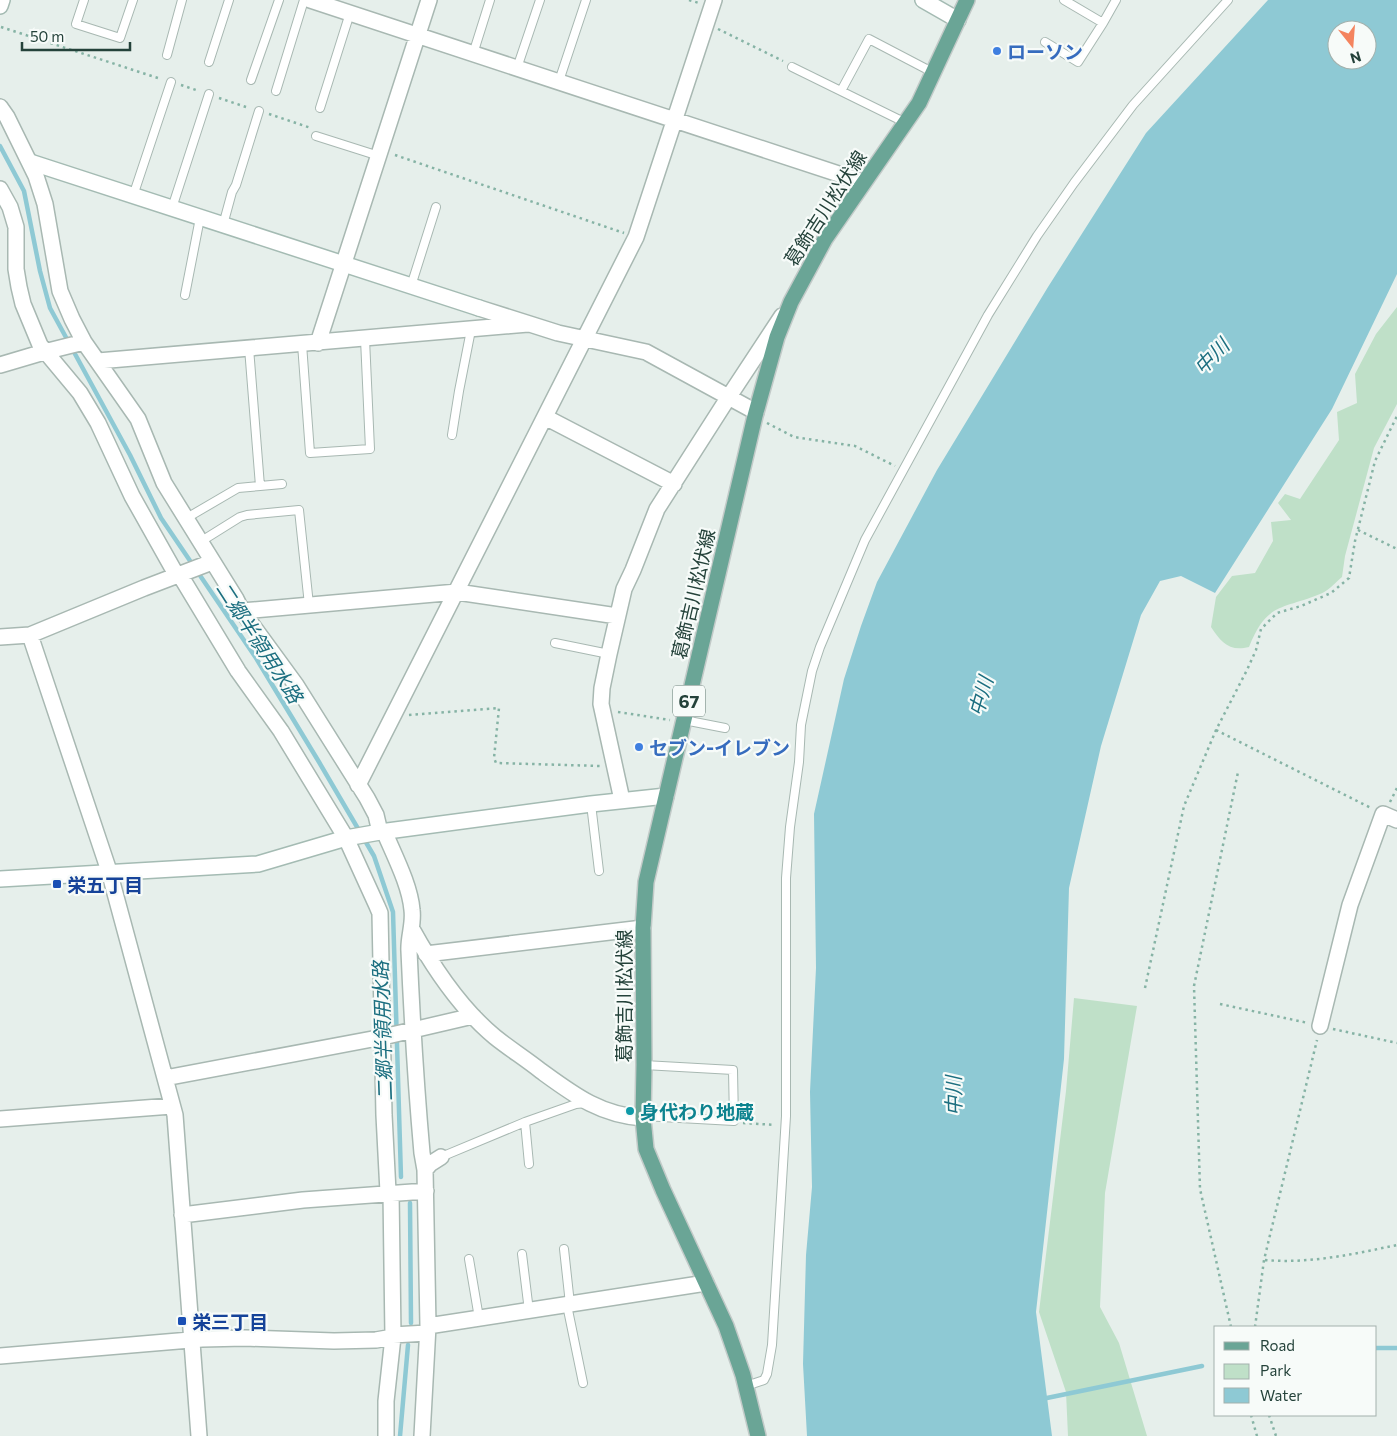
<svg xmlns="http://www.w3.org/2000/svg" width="1397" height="1436" font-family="Commissioner,'Noto Sans JP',sans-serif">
<rect width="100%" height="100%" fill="#e6efeb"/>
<path fill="#bfe0c8" d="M1397,307V404L1374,448L1345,556L1342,577C1335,583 1328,591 1320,594C1281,610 1267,602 1249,647C1229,652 1221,642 1211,627L1216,597L1232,576L1255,573L1273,541L1271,522L1291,520L1278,503L1285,494L1300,499L1339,440L1337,412L1357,403L1355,374L1376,334Z
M1074,998L1137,1006L1105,1193L1100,1307L1119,1343L1147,1436H1068L1066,1392L1039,1312L1066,1091Z"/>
<path fill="#8ec9d4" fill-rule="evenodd" d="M1268,0H1397V274L1332,409L1215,593L1181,576L1160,581L1141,615L1101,746L1069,888L1064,1059L1036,1312L1052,1436H807L803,1364L806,1255L812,1187L810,1092L816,968L814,814L844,679L861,626L877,582L937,470L1048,287L1146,133ZM1337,30H1367V60H1337Z"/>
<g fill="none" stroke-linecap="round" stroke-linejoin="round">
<path stroke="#8ec9d4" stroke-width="4.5" d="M0,146L24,191L40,271L50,308L130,455L161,518L256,658L319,762L374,856L393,912L401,1177
M410,1203L411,1323
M1376,1348H1397
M1042,1399L1202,1366
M400,1436L408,1345"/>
<g stroke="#a8b8b2" stroke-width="10">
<path id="lane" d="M84,0L76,24L120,38L133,0
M1064,0L1103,23L1116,0
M1045,42L1078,62L1103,23
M473,54L490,0
M167,55L182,0
M209,62L229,0
M792,67L906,123
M517,68L540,0
M251,80L279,0
M559,81L586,0
M276,91L304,0
M841,91L869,39L934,73
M320,108L350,13
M316,136L379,156
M133,196L171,82
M172,208L209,94
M223,225L232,192L236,185L259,111
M411,286L436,207
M185,295L200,218
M302,344L310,453L370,449L365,339
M452,435L459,391L471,330
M260,486L282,484
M185,519L238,488L260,486L249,348
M200,542L240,517L247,515L299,510L309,605
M555,643L609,654
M684,720L725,728
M591,804L599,871
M643,1116L734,1121L733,1070L644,1065
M525,1122L529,1164
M441,1157L525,1122L576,1104L586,1103
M564,1249L570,1304
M522,1254L529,1311
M469,1259L479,1318
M567,1305L583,1383
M746,1386L764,1380L767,1374L772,1345L786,1116V878L790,827L799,762L801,725L812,671L820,647L865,540L988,315L1037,236L1074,183L1133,105L1228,0"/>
</g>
<g stroke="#a8b8b2" stroke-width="18">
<path id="street" d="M310,0L863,182
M0,107L7,117L36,176L45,204L60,291L72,319L84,342L138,419L164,483L236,599L242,611L296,685L367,798L376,815L380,832
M0,189L10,207L16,227V269L19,287L23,304L40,345L80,393L98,423L132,496L177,576
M479,308L558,333L646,352L756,412
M318,343L429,0
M98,361L528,324
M0,365L44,352L84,342
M545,417L674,484
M180,575L238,671L281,731L346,838L377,906L380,913L384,1115L388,1192
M242,611L457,592L617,616
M0,637L30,635
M358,785L636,237L714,0
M622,800L601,704L602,688L609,654L624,589L633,570L657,509L728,398L782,316
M384,831C394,855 410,885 412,910C414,924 408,938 409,951C412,1019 416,1086 422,1153L425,1170
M412,929C434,969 460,1008 495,1037C510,1049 526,1059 541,1071C574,1095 600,1115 643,1118
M426,954L643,928
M1320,1026L1350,905L1383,814L1397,820
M165,1078L383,1037L473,1016
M0,1119L172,1106
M182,1215L303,1200L426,1191
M428,1326L706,1283
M393,1335L427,1333
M0,1356L202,1339L245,1338L334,1341L376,1340L393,1337
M199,1436L175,1115L109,871L30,635L144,588L212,562
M386,1436V1401L393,1337L391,1192
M422,1436L428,1326L425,1170L430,1164L441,1157"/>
</g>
<g stroke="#a4bbb3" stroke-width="18">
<path id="secondary" d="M923,0L958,20
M0,6L2,0
M30,162L479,308
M0,879L258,864L346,838L380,832L591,804L666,796"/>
</g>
<g stroke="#c2cac8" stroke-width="18">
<path id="primary" d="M758,1436L743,1375L726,1326L663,1190L646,1149L643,1118L644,1065L643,928L646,882L755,416L777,337L791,302L825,239L919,103L967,0"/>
</g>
<path stroke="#86b3a5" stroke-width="2.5" stroke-dasharray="2.5 4" stroke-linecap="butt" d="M689,0L699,3
M1,27L161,79
M718,29L783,61
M181,85L199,91
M219,98L249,108
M269,114L311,128
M395,155L624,233
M767,423L794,437L855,446L895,466
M1358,530L1397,549
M618,712L670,720
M409,715L499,708L494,758L496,763L600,766
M1216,730L1371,808
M1390,802L1397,788
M1145,988L1184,806L1216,730L1247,670L1256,650L1261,629L1277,613L1301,606L1331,593L1349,578L1355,541L1375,461L1397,416
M1220,1004L1308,1023
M1333,1029L1397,1043
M743,1123L775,1125
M1265,1260C1309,1264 1354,1254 1397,1245
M1231,1327L1200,1189L1194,986L1238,772
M1255,1327L1264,1260L1317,1040
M1251,1415L1257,1436
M1269,1415L1276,1436"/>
<use href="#lane" stroke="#fff" stroke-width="8"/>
<use href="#street" stroke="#fff" stroke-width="15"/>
<use href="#secondary" stroke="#fff" stroke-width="15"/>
<use href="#primary" stroke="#6aa596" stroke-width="15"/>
</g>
<g fill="#3f7fe0" stroke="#f7fbf9" stroke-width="2">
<circle cx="997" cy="51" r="5"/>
<circle cx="639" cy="747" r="5"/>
</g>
<g fill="#1a4fb4" stroke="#f7fbf9" stroke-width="2">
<rect x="52" y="879" width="10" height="10" rx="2.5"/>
<rect x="177" y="1316" width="10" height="10" rx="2.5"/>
</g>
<circle fill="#0f9aa8" stroke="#f7fbf9" stroke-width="2" cx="630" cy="1111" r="5"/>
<g text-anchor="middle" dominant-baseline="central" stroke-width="4.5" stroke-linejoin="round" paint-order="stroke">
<rect fill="#f7fbf9" stroke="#637a73" stroke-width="1" x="673" y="685.5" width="32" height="31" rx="4"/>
<g font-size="18" font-weight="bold" fill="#24423a">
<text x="689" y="701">67</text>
</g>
<g font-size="19" font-weight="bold" fill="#366cbe" stroke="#f7fbf9" text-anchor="start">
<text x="1007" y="51">ローソン</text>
<text x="649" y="747">セブン-イレブン</text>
</g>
<g font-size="19" fill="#24423a" stroke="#f7fbf9">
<text transform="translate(825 208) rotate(-57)">葛飾吉川松伏線</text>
<text transform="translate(693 594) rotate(-77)">葛飾吉川松伏線</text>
<text transform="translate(623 996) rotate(-90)">葛飾吉川松伏線</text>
</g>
<g font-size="19" font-weight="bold" fill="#164399" stroke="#f7fbf9" text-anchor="start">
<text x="67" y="884">栄五丁目</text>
<text x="192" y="1321">栄三丁目</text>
</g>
<g font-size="19" font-weight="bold" fill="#0d838f" stroke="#f7fbf9" text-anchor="start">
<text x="640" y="1111">身代わり地蔵</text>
</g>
<g font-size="20" font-style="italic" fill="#1c6f80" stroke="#f7fbf9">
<text transform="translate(1211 356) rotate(-46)">中川</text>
<text transform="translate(260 642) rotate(57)">二郷半領用水路</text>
<text transform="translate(980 696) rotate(-74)">中川</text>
<text transform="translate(382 1031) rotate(-92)">二郷半領用水路</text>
<text transform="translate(953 1096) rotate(-91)">中川</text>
</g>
</g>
<rect x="1214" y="1326" width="162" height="90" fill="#f7fbf9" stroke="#a3b1ad"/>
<rect x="1224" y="1342" width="25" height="8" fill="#6aa596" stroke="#a3b1ad"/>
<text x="1260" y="1351" font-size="15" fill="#24423a">Road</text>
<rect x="1224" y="1364" width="25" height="15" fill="#bfe0c8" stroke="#a3b1ad"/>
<text x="1260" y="1376" font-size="15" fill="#24423a">Park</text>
<rect x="1224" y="1388" width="25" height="15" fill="#8ec9d4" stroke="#a3b1ad"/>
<text x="1260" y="1401" font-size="15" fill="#24423a">Water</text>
<g transform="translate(1352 45) rotate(163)"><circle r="24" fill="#f7fbf9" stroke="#a3b1ad"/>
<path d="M0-4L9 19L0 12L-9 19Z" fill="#f4845f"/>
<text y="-8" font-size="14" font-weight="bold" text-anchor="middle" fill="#24423a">N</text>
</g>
<path d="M22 42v8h108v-8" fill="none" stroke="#24423a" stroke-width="2.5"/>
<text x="30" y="42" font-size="15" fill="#24423a" stroke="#f7fbf9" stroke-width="4" paint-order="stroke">50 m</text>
</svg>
